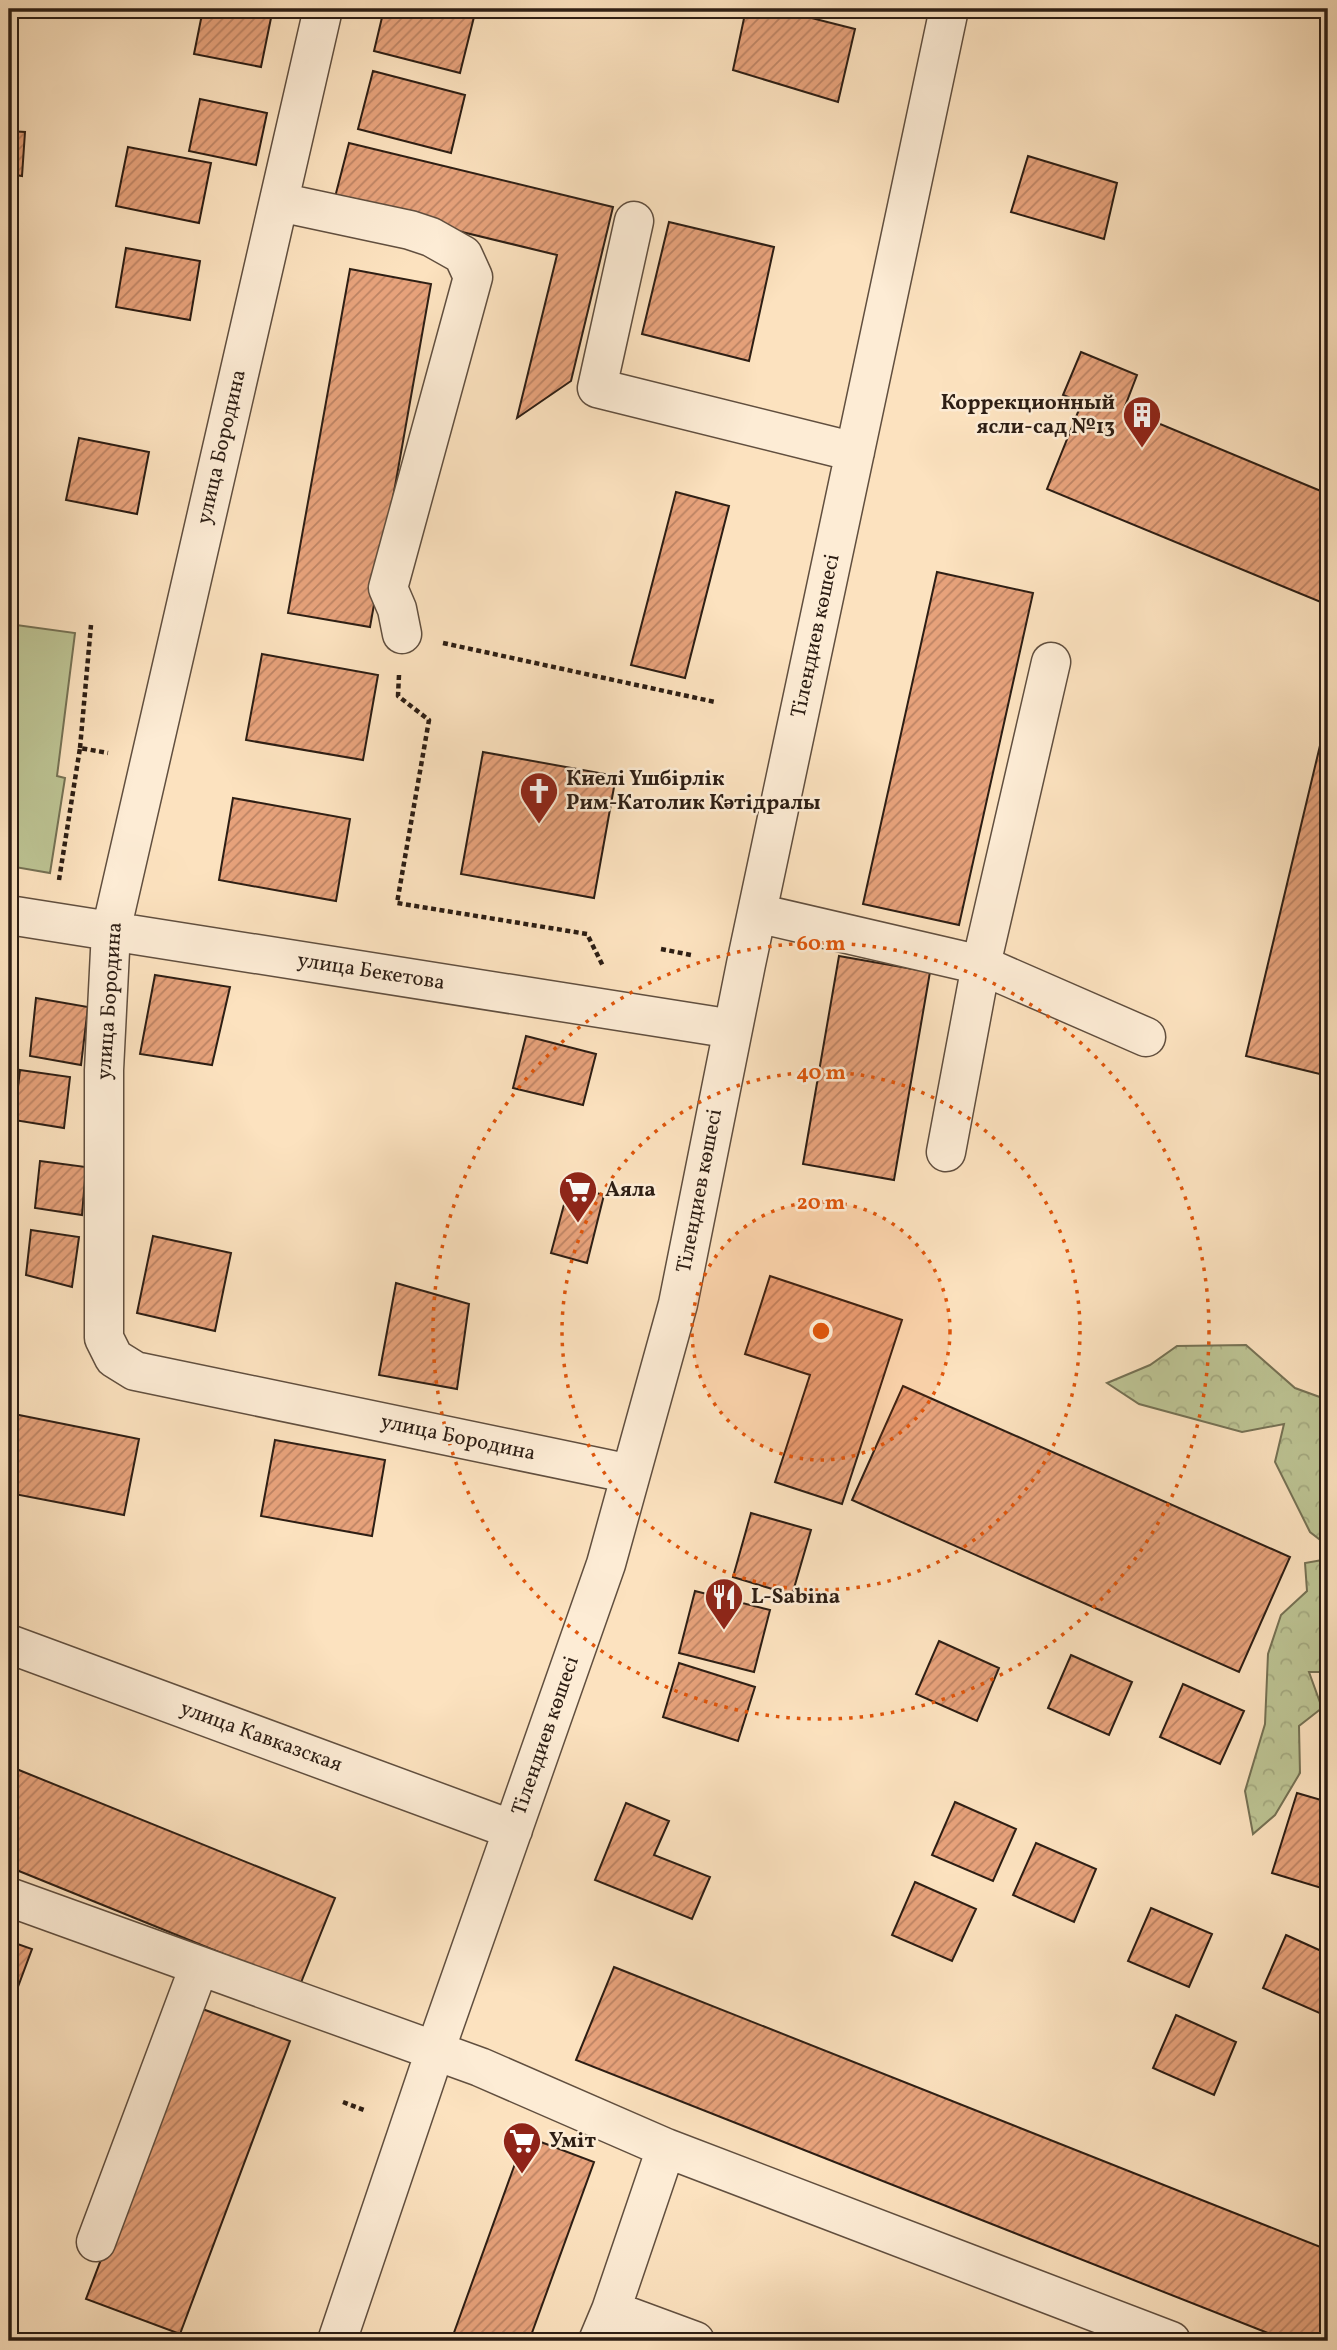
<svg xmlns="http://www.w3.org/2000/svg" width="1337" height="2350" font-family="Vollkorn,serif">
<defs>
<pattern id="forest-crowns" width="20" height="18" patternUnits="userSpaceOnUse" patternTransform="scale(1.75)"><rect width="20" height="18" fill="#bdc494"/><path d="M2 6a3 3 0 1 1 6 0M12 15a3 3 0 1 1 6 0" fill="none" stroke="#a3a87f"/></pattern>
<pattern id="building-hatch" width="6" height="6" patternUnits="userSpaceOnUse" patternTransform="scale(1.75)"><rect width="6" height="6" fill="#e7a27b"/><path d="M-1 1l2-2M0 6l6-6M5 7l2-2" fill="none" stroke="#bc8364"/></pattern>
</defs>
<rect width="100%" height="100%" fill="#fce2bf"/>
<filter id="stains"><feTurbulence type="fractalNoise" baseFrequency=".00286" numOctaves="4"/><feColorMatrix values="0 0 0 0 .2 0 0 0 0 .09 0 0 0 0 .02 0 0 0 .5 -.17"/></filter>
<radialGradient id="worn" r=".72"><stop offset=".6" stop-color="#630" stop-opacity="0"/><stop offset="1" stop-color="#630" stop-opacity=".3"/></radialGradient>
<path fill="#bdc494" stroke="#757154" stroke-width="2" d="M9,624L75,633L57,776L65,778L50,873L9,866Z"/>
<path fill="url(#forest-crowns)" stroke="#757154" stroke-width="2" d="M1246,1345L1295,1388L1328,1400V1546L1310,1532L1275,1462L1284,1424L1242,1432L1139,1404L1107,1383L1150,1365L1177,1346Z
M1328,1559V1672H1309L1322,1708L1299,1726L1300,1773L1275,1815L1253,1834L1245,1791L1265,1724L1268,1654L1281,1615L1307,1591L1305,1563Z"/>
<path fill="url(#building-hatch)" stroke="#2d1e14" stroke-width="2" d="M203,9H224L271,18L261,67L194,54Z
M384,9H476L460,73L374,51Z
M746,9H776L855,29L838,102L733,70Z
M373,71L465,95L451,153L358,129Z
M200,99L267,113L256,165L189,151Z
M9,131L25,132L22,176L9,174Z
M349,143L613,207L571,381L517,418L557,255L334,201Z
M128,147L211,163L199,223L116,206Z
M1028,156L1117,183L1104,239L1011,212Z
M669,222L774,247L749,361L642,334Z
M126,248L200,261L190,320L116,307Z
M350,269L431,284L370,627L288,613Z
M1081,352L1137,375L1124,409L1328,494V605L1047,489L1082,402L1063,395Z
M79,438L149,452L137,514L66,500Z
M676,492L729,506L685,678L631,665Z
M937,572L1033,593L959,925L863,904Z
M262,654L378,675L363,760L246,740Z
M1328,712V1076L1246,1056Z
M483,752L616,776L594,898L461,874Z
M233,798L350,819L336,901L219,880Z
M839,956L930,972L894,1180L803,1164Z
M155,975L230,987L212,1065L140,1054Z
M36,998L88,1007L81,1065L30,1056Z
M526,1036L596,1054L583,1105L513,1088Z
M20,1070L70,1077L64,1128L14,1120Z
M40,1161L86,1167L82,1215L35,1208Z
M569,1186L604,1195L587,1263L551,1253Z
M31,1230L79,1237L72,1287L26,1275Z
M153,1236L231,1253L215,1331L137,1313Z
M770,1276L902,1320L842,1504L775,1482L810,1375L745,1354Z
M396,1283L469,1304L457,1389L379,1375Z
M903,1386L1290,1557L1239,1672L852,1500Z
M9,1413L139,1439L124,1515L9,1493Z
M275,1440L385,1460L372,1536L261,1516Z
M751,1513L811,1530L792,1595L733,1577Z
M695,1591L770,1610L754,1672L679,1653Z
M939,1641L999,1668L977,1721L916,1694Z
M1071,1655L1132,1682L1109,1735L1048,1708Z
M679,1663L755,1687L738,1741L663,1717Z
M1183,1684L1244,1711L1220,1764L1160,1737Z
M9,1766L335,1898L300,1985L9,1867Z
M1297,1793L1328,1802V1890L1272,1873Z
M955,1802L1016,1829L993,1881L932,1855Z
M626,1803L669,1821L654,1855L710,1877L692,1919L595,1880Z
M1036,1843L1096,1869L1074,1922L1013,1895Z
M915,1882L976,1909L952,1961L892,1935Z
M1151,1908L1212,1934L1189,1987L1128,1961Z
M1286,1935L1328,1954V2004L1324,2015L1263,1988Z
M9,1941L32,1949L9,2011Z
M614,1967L1328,2250V2341H1288L576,2060Z
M197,2007L290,2041L180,2334L86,2299Z
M1176,2015L1236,2042L1214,2095L1153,2068Z
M525,2136L594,2162L529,2341H451Z"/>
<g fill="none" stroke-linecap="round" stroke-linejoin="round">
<g stroke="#614f3f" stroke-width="41">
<path id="minor" d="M323,9L111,931L104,1070V1338L114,1358L135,1371L631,1474
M279,202L410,230L431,237L463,255L473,277L388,588L397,609L402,634
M634,221L597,388L855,452
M757,913L981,965L1051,662
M9,915L733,1029
M946,1152L981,965L1146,1037
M9,1644L513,1830
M9,1897L480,2067L666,2148
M96,2242L199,1967
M611,2310L695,2341
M337,2341L435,2051L606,1564L678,1304L746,964L949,9
M598,2341L611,2310L666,2148L1171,2341"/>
</g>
<path stroke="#2d1e14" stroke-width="4.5" stroke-dasharray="5 3.5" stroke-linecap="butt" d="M443,643L715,702
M399,675L398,696L429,720L397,903L587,934L603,966
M80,748L91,625
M59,880L80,748L108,753
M661,949L691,955
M343,2102L364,2110"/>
<use href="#minor" stroke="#fdecd5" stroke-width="38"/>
</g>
<circle cx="821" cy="1331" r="129" fill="#df560c" fill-opacity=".12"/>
<g fill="none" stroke="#df560c" stroke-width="3.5" stroke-dasharray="3.5 7">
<circle cx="821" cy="1331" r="129"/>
<circle cx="821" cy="1331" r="259"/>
<circle cx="821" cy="1331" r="388"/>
</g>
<defs>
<g id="building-pin" transform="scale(2.0125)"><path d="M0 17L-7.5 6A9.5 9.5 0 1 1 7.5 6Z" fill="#8f2418" stroke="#fdecd5"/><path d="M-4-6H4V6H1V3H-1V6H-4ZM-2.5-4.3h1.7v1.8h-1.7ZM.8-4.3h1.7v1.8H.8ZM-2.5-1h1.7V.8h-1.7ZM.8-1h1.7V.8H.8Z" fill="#fff"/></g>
<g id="church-pin" transform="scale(2.0125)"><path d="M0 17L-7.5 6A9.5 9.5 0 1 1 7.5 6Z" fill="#8f2418" stroke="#fdecd5"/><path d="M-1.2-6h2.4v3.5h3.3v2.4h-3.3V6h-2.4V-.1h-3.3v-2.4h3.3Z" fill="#fff"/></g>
<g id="supermarket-pin" transform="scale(2.0125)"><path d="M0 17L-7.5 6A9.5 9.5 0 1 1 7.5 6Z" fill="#8f2418" stroke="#fdecd5"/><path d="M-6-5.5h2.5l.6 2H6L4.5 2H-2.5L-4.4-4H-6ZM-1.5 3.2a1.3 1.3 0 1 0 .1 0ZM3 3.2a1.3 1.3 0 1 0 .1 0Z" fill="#fff"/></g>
<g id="restaurant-pin" transform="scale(2.0125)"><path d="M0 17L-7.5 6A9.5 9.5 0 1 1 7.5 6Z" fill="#8f2418" stroke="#fdecd5"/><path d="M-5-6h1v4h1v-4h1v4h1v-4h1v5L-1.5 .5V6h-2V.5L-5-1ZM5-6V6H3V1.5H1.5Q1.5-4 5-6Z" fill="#fff"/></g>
</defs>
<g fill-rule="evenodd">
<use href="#building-pin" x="1142" y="415"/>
<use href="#church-pin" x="539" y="791"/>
<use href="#supermarket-pin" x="578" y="1190"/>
<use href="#restaurant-pin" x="724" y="1597"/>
<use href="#supermarket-pin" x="522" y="2141"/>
</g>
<g text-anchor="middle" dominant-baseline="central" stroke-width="5" stroke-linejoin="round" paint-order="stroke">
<g font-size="21" font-weight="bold" fill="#2d1e14" stroke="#fdecd5" text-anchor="start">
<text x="1115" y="403" text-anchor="end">Коррекционный<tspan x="1115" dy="24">ясли-сад №13</tspan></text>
<text x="566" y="779">Киелі Үшбірлік<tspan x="566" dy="24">Рим-Католик Кәтідралы</tspan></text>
<text x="605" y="1190">Аяла</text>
<text x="751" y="1597">L-Sabina</text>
<text x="549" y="2141">Уміт</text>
</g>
<g font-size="21" fill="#2d1e14" stroke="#fdecd5">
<text transform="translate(222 447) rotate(-77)">улица Бородина</text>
<text transform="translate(816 636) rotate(-78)">Тілендиев көшесі</text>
<text transform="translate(371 972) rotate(9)">улица Бекетова</text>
<text transform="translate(110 1001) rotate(-86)">улица Бородина</text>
<text transform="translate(700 1191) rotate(-79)">Тілендиев көшесі</text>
<text transform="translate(458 1438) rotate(12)">улица Бородина</text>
<text transform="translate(546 1736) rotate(-71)">Тілендиев көшесі</text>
<text transform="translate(261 1737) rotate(20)">улица Кавказская</text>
</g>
</g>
<circle cx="821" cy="1331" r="10" fill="#df560c" stroke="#fdecd5" stroke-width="3.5"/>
<g font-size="21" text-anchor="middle" font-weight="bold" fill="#df560c" stroke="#fdecd5" stroke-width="5" stroke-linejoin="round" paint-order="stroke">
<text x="821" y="950">60 m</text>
<text x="821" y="1079">40 m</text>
<text x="821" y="1209">20 m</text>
</g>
<rect width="1337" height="2350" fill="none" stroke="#fce2bf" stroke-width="35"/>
<rect x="10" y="10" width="1316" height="2329" fill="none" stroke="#2d1e14" stroke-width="3.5"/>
<rect x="18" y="18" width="1302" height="2315" fill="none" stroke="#2d1e14" stroke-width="2"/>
<rect width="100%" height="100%" filter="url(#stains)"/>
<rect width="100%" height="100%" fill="url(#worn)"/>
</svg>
